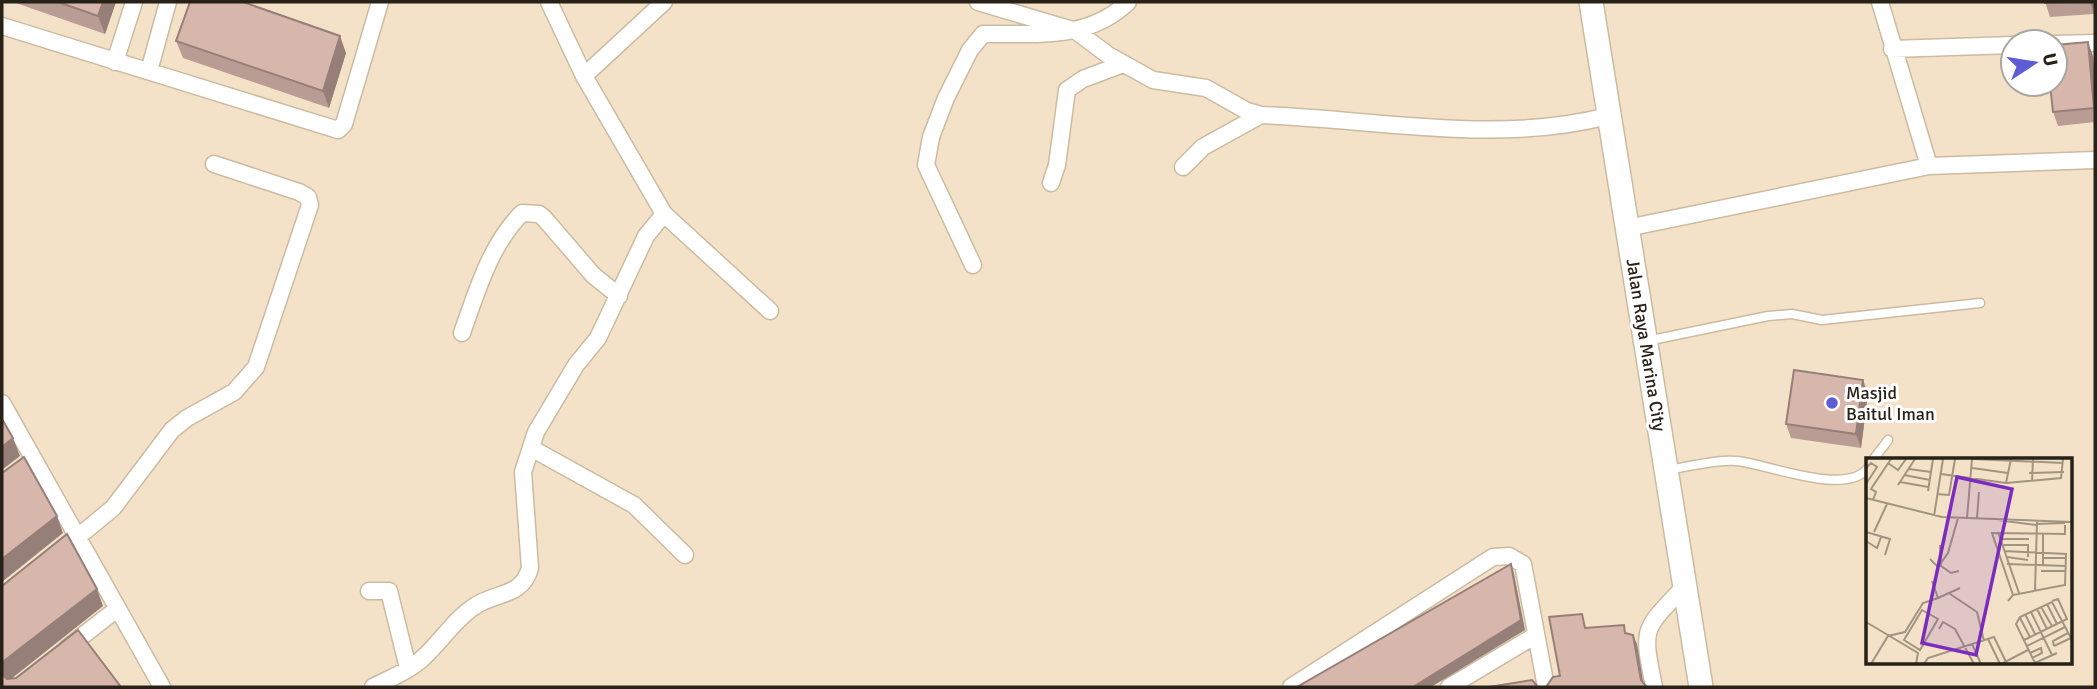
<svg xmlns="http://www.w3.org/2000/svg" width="2097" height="689" font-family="Signika,sans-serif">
<rect width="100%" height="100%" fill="#f3e2c7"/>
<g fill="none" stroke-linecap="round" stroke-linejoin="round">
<g stroke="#cbbba1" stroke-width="11">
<path id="service" d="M1647,341L1768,316L1792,314L1822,320L1980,303
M1873,460L1888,440
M1667,470C1689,467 1716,459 1737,461C1768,464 1846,497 1868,468"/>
</g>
<g stroke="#cbbba1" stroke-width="19">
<path id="minor" d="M549,2L584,76L664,2
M978,2L1076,31L1108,55L1153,80L1206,88L1247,111L1261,115C1375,119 1496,145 1608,116
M1880,2L1929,166
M2,26L338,130L344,124L380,2
M2055,44L2095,43
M1892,49L2013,45
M115,62L134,2
M149,71L168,2
M584,76L664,214L770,311
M1183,167L1203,147L1261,115
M1051,183L1057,165L1067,90L1083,79L1123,64
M1627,228L1929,166L2095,160
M973,265L926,165L931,137L946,98L970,50L983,34C1035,33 1088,41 1128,2
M462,333C477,291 490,245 522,213L539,214L544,218L593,275L619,296
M2,403L162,687
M531,448L634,505L685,555
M57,554L113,508L172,430L187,418L234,392L256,367L310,205L308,197L299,192L214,164
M369,591H389L408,668
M67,648L117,609
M373,687C391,678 411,670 425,656C442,640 456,618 475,606C496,592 522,597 530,568L523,472L536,432L576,365L598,338L646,236L664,214
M1291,687L1493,557L1509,556L1523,564L1546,687
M1449,687L1536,635
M1654,687C1642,627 1642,631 1684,587"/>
</g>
<g stroke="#cbbba1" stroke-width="26">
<path id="secondary" d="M1591,2L1701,687"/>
</g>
<use href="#service" stroke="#fff" stroke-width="8"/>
<use href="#minor" stroke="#fff" stroke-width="16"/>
<use href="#secondary" stroke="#fff" stroke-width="23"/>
</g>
<path fill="#b99d94" d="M13,2H116L105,34Z
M2045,2H2094V14L2050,17Z
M176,41L346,53L329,108L183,58Z
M2093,56L2095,79V122L2058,126L2053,112Z
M1868,394L1861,448L1791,438L1786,424Z"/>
<path fill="#967f78" d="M103,2H116L105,34L98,16Z
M2090,2H2094V14Z
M340,36L346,53L329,108L323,91Z
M2088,42L2093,56L2095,79V111Z
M1863,380L1868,394L1861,448L1856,434Z
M13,438L20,456L2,470V447Z
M57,516L63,533L2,582V559Z
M1511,564L1514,574L1525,630L1431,687H1413Z
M97,589L103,606L11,679L7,684L2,675V664L4,661Z
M1633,635L1637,644L1644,687L1641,680Z"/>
<path fill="#d7b6ac" stroke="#967f78" stroke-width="2" d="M58,2H103L98,16Z
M190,2H243L340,36L323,91L176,41Z
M2045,2H2071L2045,3Z
M2088,42L2094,108L2053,112L2050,84H2055V45Z
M1794,370L1863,380L1856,434L1786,424Z
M2,419L13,438L2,447Z
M24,457L57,516L2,559V473Z
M67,534L97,589L4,661L2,664V586Z
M1511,564L1521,620L1413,687H1297Z
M1582,614L1585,628L1624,625L1625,633L1633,635L1641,680L1647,687H1546L1553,677L1560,676L1549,617Z
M78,630L121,687H2V674L7,679L16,678Z
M1532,680L1538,687H1489Z"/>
<circle fill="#5e5cd4" stroke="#fff" stroke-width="2.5" cx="1832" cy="403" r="7"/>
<g text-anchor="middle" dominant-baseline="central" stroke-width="6" stroke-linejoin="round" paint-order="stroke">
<g font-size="18" fill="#272117" stroke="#fff">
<text transform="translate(1646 345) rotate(81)">Jalan Raya Marina City</text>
</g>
<g font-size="18" fill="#272117" stroke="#fff" text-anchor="start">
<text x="1846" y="393">Masjid<tspan x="1846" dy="21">Baitul Iman</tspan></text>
</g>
</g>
<g transform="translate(1866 458)">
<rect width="206" height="206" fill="#f3e2c7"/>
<path fill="none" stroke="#a19581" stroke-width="2" d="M107,1L197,5M22,5L32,12L40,1M0,10L5,5L11,9L0,26M106,10L142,15M43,11L65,14M163,15L198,14M75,16L140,25L195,20L197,1M38,17L64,22M166,23L167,1M34,24L62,29M140,25L145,1M32,27L49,1M62,33L67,1M71,36L83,37L89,1M0,40L76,59L206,64M7,42L10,34L5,31L25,1M68,58L77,1M101,60L106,1M111,60L113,34M131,62L170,67M170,66L199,65M0,74L24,81L19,97M8,74L21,46M132,74L153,135M134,81H163M206,81V132M0,83L11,90L15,79M74,87L75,108L85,115L93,113M136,87H162V99M138,93L200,96L199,127L147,137M141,99L162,102M176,100H200M64,101L72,109L82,95L92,60M141,106L200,108M177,107V75M175,113H200M169,132L171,64M84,136L111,154L118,183M72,140L94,130M142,143L147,137L126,75L199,76V67M181,146L191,166M175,149L186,168M171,151L181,171M56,152L72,161L54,192L38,182ZM165,154L186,197M159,156L169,176M154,160L164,179M0,164L52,195L50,206M73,171L77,164L89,171L108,206M122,181L134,206M158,182L201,161L192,141L186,143M106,186L115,206M161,188L199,169M188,188L205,180L186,144L154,159L150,166L169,205L191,195M188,188L187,183L202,175M164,195L175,190L176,195L166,200M5,206L22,178L39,174L57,145L72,140L66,123M58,206L62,200L128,179L141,206M135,206L162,192"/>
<path fill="#7b2cbf" fill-opacity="0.15" stroke="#7b2cbf" stroke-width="3.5" d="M91,19L146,31L110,197L56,185Z"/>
<rect width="206" height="206" fill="none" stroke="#272117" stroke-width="3.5"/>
</g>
<rect width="2097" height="689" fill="none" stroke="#272117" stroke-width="7"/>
<g transform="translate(2034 63) rotate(78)"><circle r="33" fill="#ffffff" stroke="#a9a6a2" stroke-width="2"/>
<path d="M0-5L12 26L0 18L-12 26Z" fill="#5e5cd4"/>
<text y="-10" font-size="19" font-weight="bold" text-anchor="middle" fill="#272117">U</text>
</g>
</svg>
